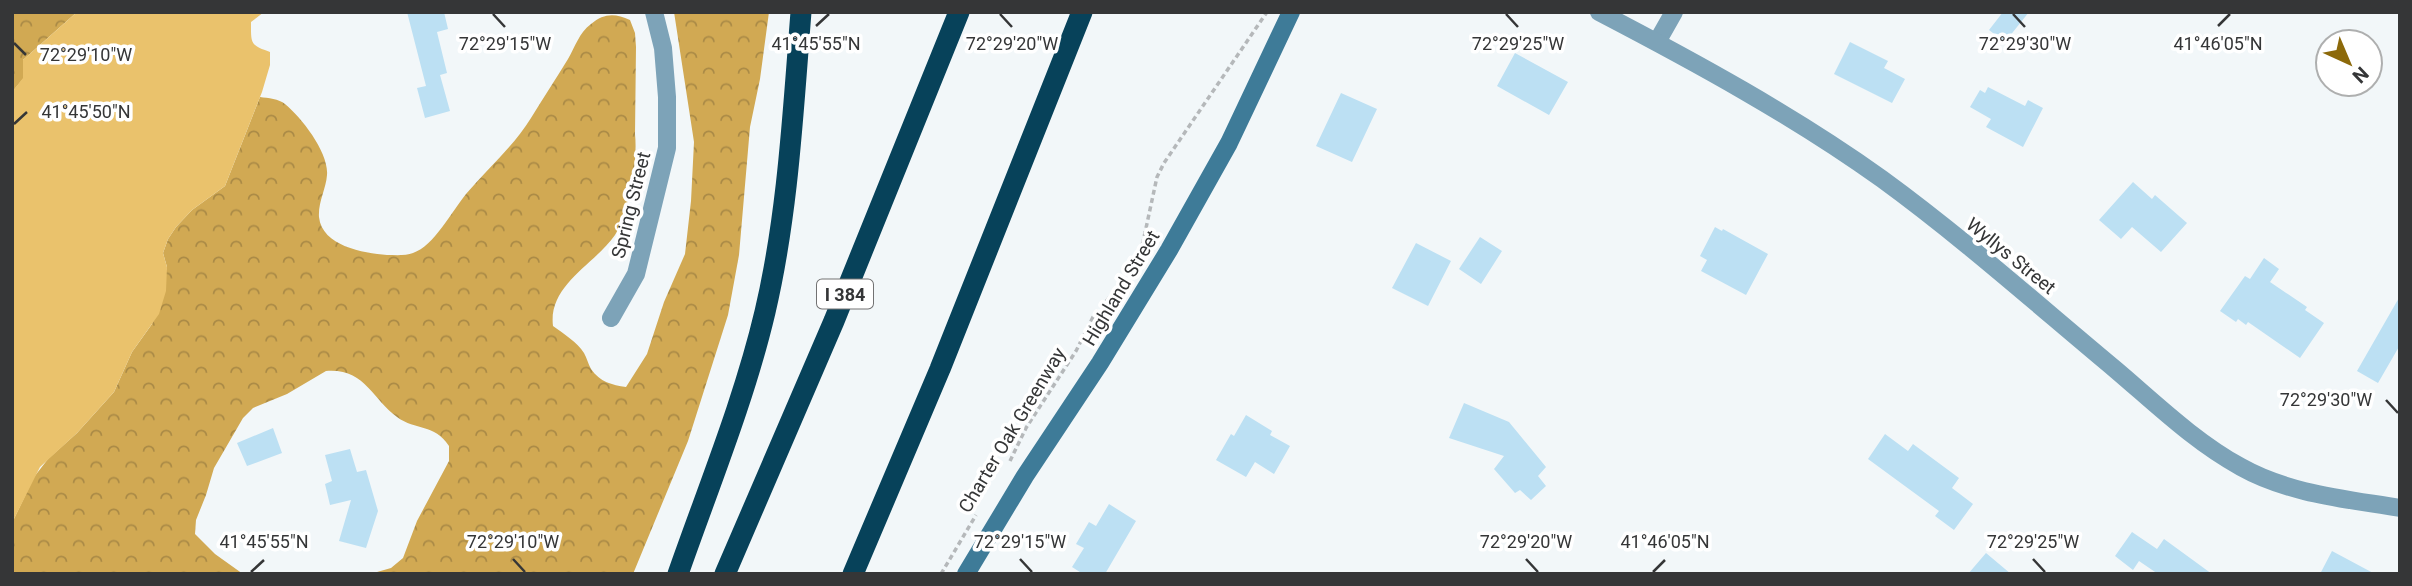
<svg xmlns="http://www.w3.org/2000/svg" width="2412" height="586" font-family="Roboto,sans-serif">
<defs>
<pattern id="forest-crowns" width="20" height="18" patternUnits="userSpaceOnUse" patternTransform="scale(1.75)"><rect width="20" height="18" fill="#d1a953"/><path d="M2 6a3 3 0 1 1 6 0M12 15a3 3 0 1 1 6 0" fill="none" stroke="#aa8a46"/></pattern>
</defs>
<rect width="100%" height="100%" fill="#f2f7f9"/>
<path fill="url(#forest-crowns)" d="M12,12H77L23,60V79L12,92Z
M674,12H769L760,79L750,127L739,255L728,315L688,441L633,574H370L391,568L403,558L417,521L449,461V446C434,423 416,431 397,417C372,399 365,368 326,371L287,394L253,408L243,418L214,468L206,495L196,520L195,534L215,554L243,574H12V523L34,477L48,459L77,433L114,392L132,352L152,324L167,267L163,253L168,239L176,227L192,210L225,186L260,97C268,98 279,99 285,104C302,118 329,153 327,175C326,189 318,202 319,217C322,246 363,253 387,255C395,255 406,256 413,253C434,246 452,211 466,194C488,168 513,147 531,118C543,98 556,79 568,59C575,47 579,33 591,24C604,13 615,13 630,20L635,33L636,47L635,134C638,161 629,213 615,235C594,265 548,285 553,326C564,334 577,342 584,353C587,358 588,364 591,369C600,382 612,385 626,387L647,354L664,302L685,254L691,201L694,142Z"/>
<path fill="#eac26c" d="M77,12H264L251,22C251,44 250,45 270,52V65L262,92L225,186L192,210L176,227L168,239L163,253L167,267L166,291L159,314L132,352L114,392L77,433L40,467L12,523V92L23,78V60Z"/>
<path fill="#bce0f3" d="M407,12H444L448,29L437,32L447,73L440,75L450,111L425,118L417,88L426,86Z
M2003,12H2029L2005,42L1989,30Z
M1850,42L1888,61L1884,68L1905,79L1892,103L1834,74Z
M1515,53L1568,82L1549,115L1497,86Z
M1988,87L2025,106L2028,100L2043,108L2023,147L1986,127L1991,119L1970,107L1980,90L1985,93Z
M1341,93L1377,109L1352,162L1316,146Z
M2133,182L2152,199L2155,195L2187,223L2161,252L2132,227L2121,239L2099,220Z
M1715,227L1722,231L1723,229L1768,254L1746,295L1701,271L1707,260L1700,256Z
M1480,237L1502,251L1481,284L1459,269Z
M1416,243L1451,261L1428,306L1392,288Z
M2264,258L2279,269L2270,282L2307,307L2305,310L2324,323L2300,358L2248,322L2246,325L2238,319L2236,322L2220,311L2245,276L2250,279Z
M2400,296V345L2378,383L2357,371Z
M1464,403L1509,422L1546,467L1538,476L1546,486L1531,500L1520,490L1515,493L1494,469L1504,456L1449,438Z
M1246,415L1272,431L1270,435L1290,446L1274,474L1255,462L1246,477L1216,460L1231,434L1234,436Z
M273,428L282,453L247,466L237,443Z
M1885,434L1908,451L1913,444L1959,478L1952,488L1973,504L1954,530L1935,516L1939,511L1868,459Z
M350,449L357,472L366,470L378,511L366,548L339,541L351,500L330,505L325,484L332,481L325,455Z
M1109,504L1136,521L1105,574H1083L1072,567L1084,548L1076,544L1089,522L1096,526Z
M2132,532L2157,549L2164,539L2212,574H2158L2139,561L2133,570L2115,556Z
M2332,551L2375,574H2320Z
M1986,553L2011,574H1968Z"/>
<g fill="none" stroke-linecap="round" stroke-linejoin="round">
<path stroke="#b5b8ba" stroke-width="3.5" stroke-dasharray="5 3.5" stroke-linecap="butt" d="M1010,461L1026,428L1076,351L1093,317L1123,281L1135,264L1143,242L1157,177L1164,163L1267,12
M941,574L976,515"/>
<path stroke="#7da3b8" stroke-width="18" d="M1657,42L1674,12
M611,318L636,274L667,148V97L663,48L654,12"/>
<path stroke="#7da3b8" stroke-width="18" d="M1599,12C1695,62 1794,116 1882,179C1963,238 2039,306 2116,370C2156,404 2195,442 2241,467C2289,494 2347,499 2400,508"/>
<path stroke="#3e7b98" stroke-width="18" d="M966,574L1025,476L1100,363L1169,250L1229,143L1291,12"/>
<path stroke="#07425a" stroke-width="21" d="M678,574C708,488 744,401 765,312C788,214 793,112 801,12
M725,574L834,321L959,12
M853,574L940,369L1082,12"/>
</g>
<path fill="none" stroke="#353637" stroke-width="2.5" d="M493,14L505,27M1000,14L1012,27M1506,14L1518,27M2013,14L2025,27M816,26L829,14M2218,26L2230,14M14,43L26,55M14,124L27,112M2386,400L2398,413M513,559L525,572M1020,559L1032,572M1526,559L1538,572M2033,559L2045,572M251,572L264,560M1653,572L1665,560"/>
<g text-anchor="middle" dominant-baseline="central" stroke-width="7" stroke-linejoin="round" paint-order="stroke">
<rect fill="#fff" stroke="#727273" stroke-width="2" x="817" y="279.5" width="56" height="29" rx="5"/>
<g font-size="18" font-weight="bold" fill="#353637">
<text x="845" y="294">I 384</text>
</g>
<g font-size="19" fill="#353637" stroke="#fff">
<text transform="translate(631 205) rotate(-76)">Spring Street</text>
<text transform="translate(2011 256) rotate(39)">Wyllys Street</text>
<text transform="translate(1121 288) rotate(-59)">Highland Street</text>
<text transform="translate(1012 430) rotate(-59)">Charter Oak Greenway</text>
</g>
</g>
<g font-size="18" text-anchor="middle" fill="#353637" stroke="#fff" stroke-width="7" stroke-linejoin="round" paint-order="stroke">
<text x="2218" y="50">41°46'05"N</text>
<text x="816" y="50">41°45'55"N</text>
<text x="505" y="50">72°29'15"W</text>
<text x="1012" y="50">72°29'20"W</text>
<text x="1518" y="50">72°29'25"W</text>
<text x="2025" y="50">72°29'30"W</text>
<text x="86" y="61">72°29'10"W</text>
<text x="86" y="118">41°45'50"N</text>
<text x="2326" y="406">72°29'30"W</text>
<text x="513" y="548">72°29'10"W</text>
<text x="1020" y="548">72°29'15"W</text>
<text x="1526" y="548">72°29'20"W</text>
<text x="2033" y="548">72°29'25"W</text>
<text x="264" y="548">41°45'55"N</text>
<text x="1665" y="548">41°46'05"N</text>
</g>
<rect width="2412" height="586" fill="none" stroke="#353637" stroke-width="28"/>
<g transform="translate(2349 63) rotate(136)"><circle r="33" fill="#ffffff" stroke="#aeafaf" stroke-width="2"/>
<path d="M0-5L12 26L0 18L-12 26Z" fill="#8c690a"/>
<text y="-10" font-size="19" font-weight="bold" text-anchor="middle" fill="#353637">N</text>
</g>
</svg>
